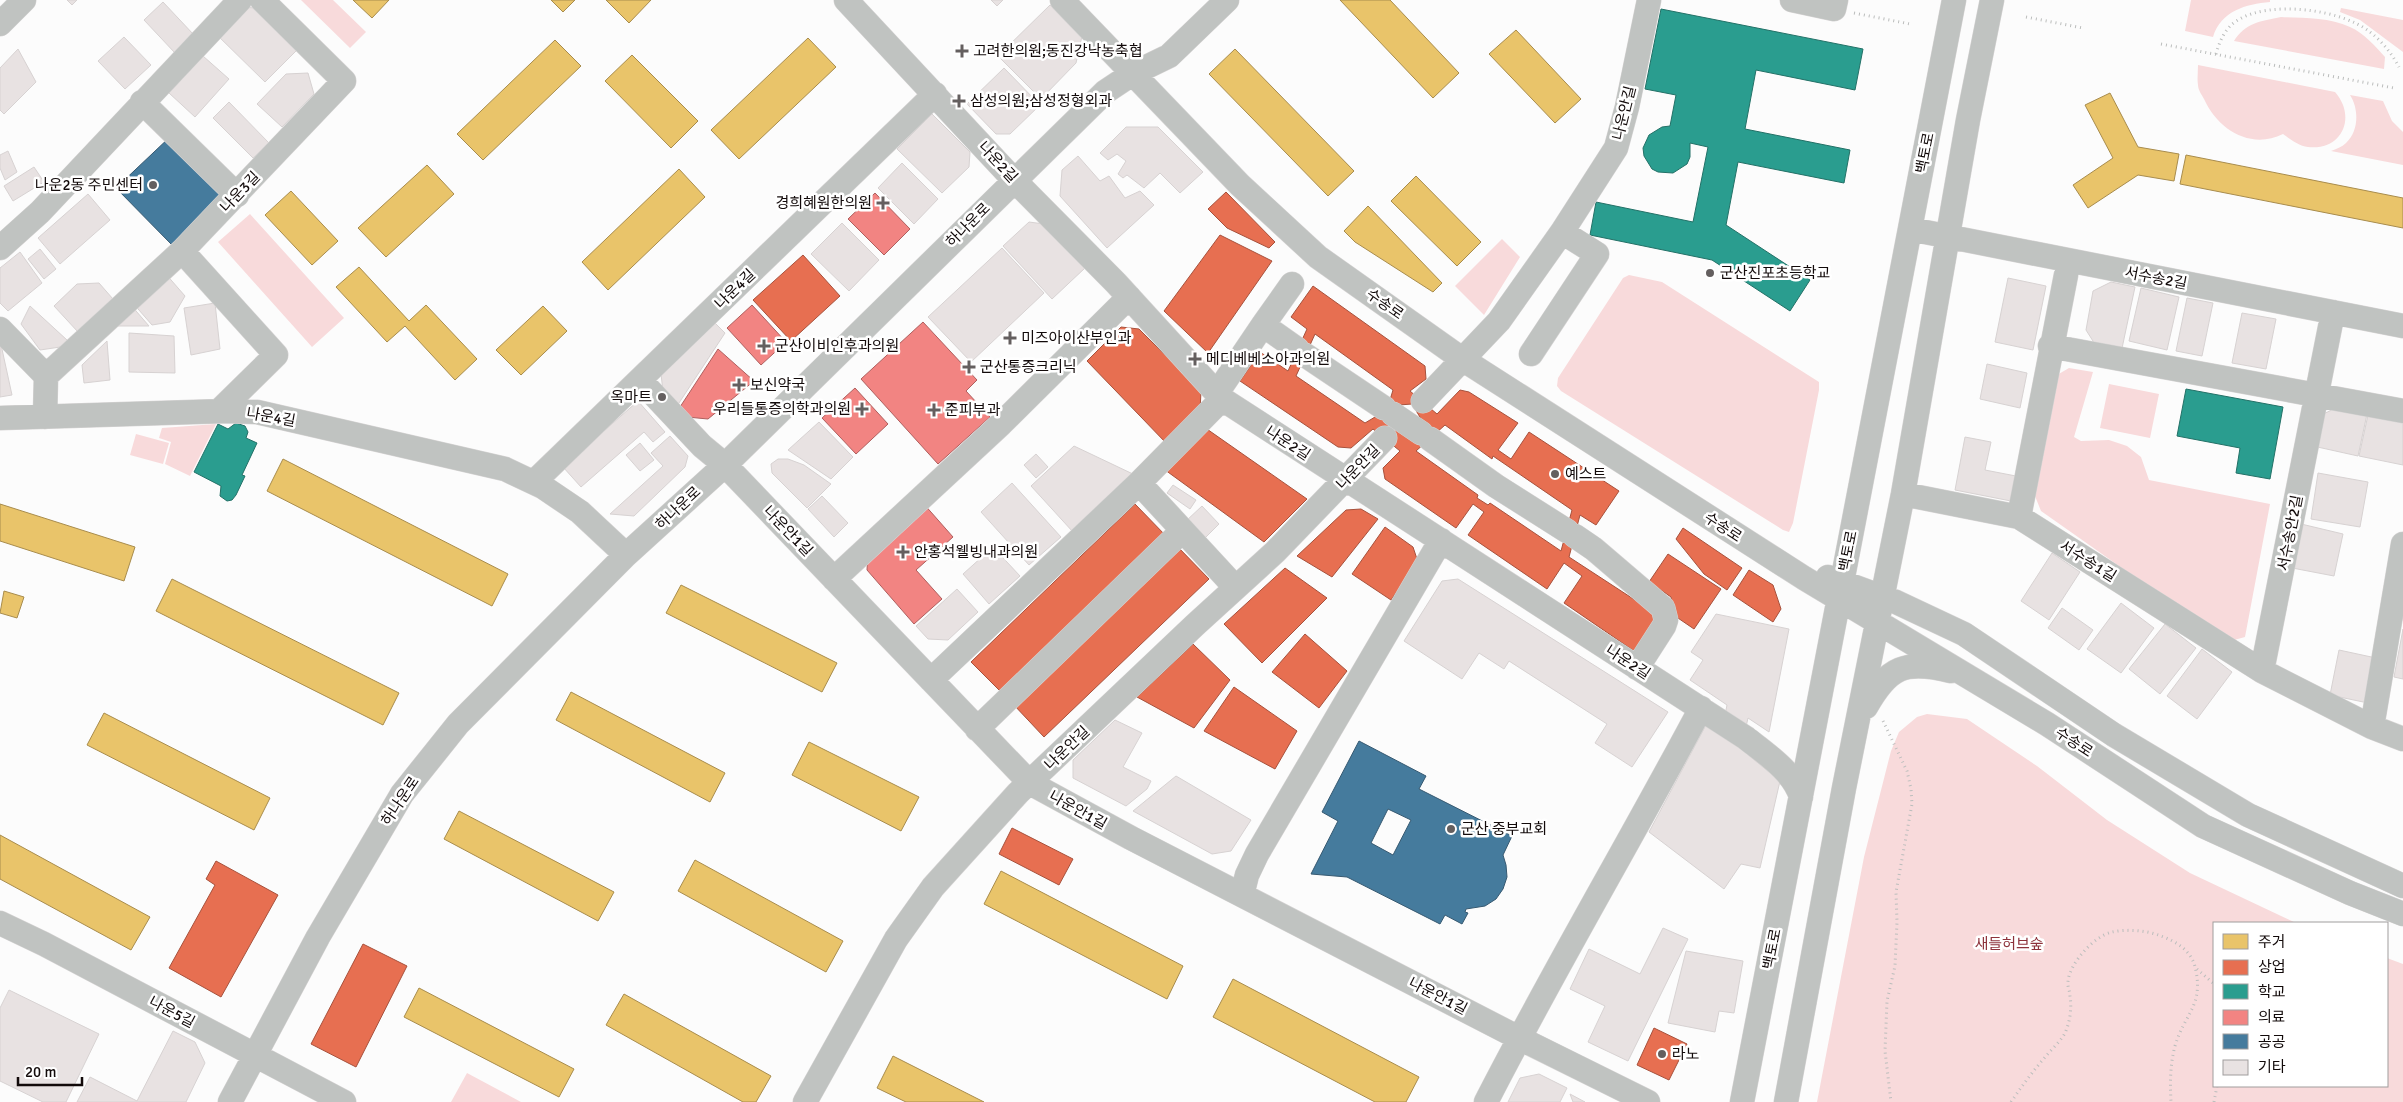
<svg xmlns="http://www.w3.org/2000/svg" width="2403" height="1102" font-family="Signika,'Noto Sans KR',sans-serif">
<rect width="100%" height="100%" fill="#fcfcfc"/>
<path fill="#f8dadb" d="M301,0H333L366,32L350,48Z
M2191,0H2270V2C2246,4 2221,11 2213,37L2185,31Z
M2341,8L2403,20V52L2360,20L2340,12Z
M2281,17C2303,18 2329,17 2350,27C2364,33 2375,46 2385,57L2384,69L2234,41C2245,23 2261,21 2281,17Z
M2198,65L2335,92C2357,117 2342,151 2308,147C2299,146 2290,139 2283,134C2251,150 2218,130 2204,99C2202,95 2198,90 2198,85C2197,79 2198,72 2198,65Z
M2350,95L2383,101L2392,121L2403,132V165L2331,151C2336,149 2342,147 2346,143C2359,131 2359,109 2350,95Z
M250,214L344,318L312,347L218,242Z
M1502,239L1520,257L1484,315L1455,286Z
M1629,275L1662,282L1819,382V390L1793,523L1789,532L1783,530L1561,391L1557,386L1558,378L1623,278Z
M2069,368L2093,372L2074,437L2081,441L2109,440L2127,446L2141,457L2149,480L2270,504L2245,637L2227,642L2041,511L2035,496L2057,375Z
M2109,384L2159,394L2150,438L2100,428Z
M216,424L190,476L165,464L171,442L159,438L162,428Z
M136,434L169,443L163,464L130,455Z
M1927,714L1967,719L2037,766L2107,820L2190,873L2296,923H2214V1086H2387V958L2403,964V1102H1817L1864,857L1891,751L1899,732L1917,717Z
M467,1073L521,1102H451Z"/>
<path fill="#e9c46a" stroke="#a88c4d" d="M353,0H389L372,18Z
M551,0H575L563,12Z
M606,0H651L629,23Z
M1340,0H1390L1459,73L1433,98Z
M1516,30L1581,99L1555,123L1489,54Z
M808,38L836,67L739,159L711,130Z
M555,40L581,66L483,160L457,134Z
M1235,49L1354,171L1328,196L1209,74Z
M632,55L698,121L671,148L605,81Z
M2110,93L2138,147L2179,154L2174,181L2138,175L2088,208L2073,185L2113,158L2085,105Z
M2186,155L2403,198V228L2180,184Z
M427,165L454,194L386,257L358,228Z
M679,169L705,197L608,290L582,262Z
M1416,176L1481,242L1457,266L1391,201Z
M291,191L338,241L312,265L265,215Z
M1368,206L1442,283L1433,292L1355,242L1344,231Z
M359,267L409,321L426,305L477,359L455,380L405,326L387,342L336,287Z
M543,306L567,331L521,375L496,350Z
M283,459L508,574L492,606L267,491Z
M0,504L135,547L124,581L0,541Z
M172,579L399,693L383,725L156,611Z
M681,585L837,663L822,692L666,613Z
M4,591L24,597L17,618L0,613Z
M571,692L725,773L710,802L556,720Z
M104,713L270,798L254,830L87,745Z
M809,742L919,797L901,831L792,775Z
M459,811L614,892L598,921L444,839Z
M0,835L150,917L131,950L0,879Z
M695,860L843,941L826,972L678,891Z
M1001,871L1183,966L1167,999L984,904Z
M1233,979L1419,1077L1406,1102H1375L1213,1017Z
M419,988L574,1069L559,1097L404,1017Z
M624,994L771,1076L756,1102H743L606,1025Z
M893,1056L984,1102H906L877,1088Z"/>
<path fill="#e76f51" stroke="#a7513c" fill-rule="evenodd" d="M1226,192L1275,242L1269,248L1227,228L1208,209Z
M1220,235L1272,261L1208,353L1164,311Z
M803,255L840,296L791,341L753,300Z
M1313,286L1425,366L1426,379L1410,391L1437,414L1460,390L1469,392L1518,423L1498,450L1511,459L1529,432L1619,491L1596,525L1580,515L1569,557L1658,615L1634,651L1564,603L1582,576L1564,563L1547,589L1468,535L1484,512L1473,504L1456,528L1385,479L1383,468L1400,451L1373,429L1351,448L1338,447L1240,381L1260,352L1288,371L1307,329L1291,317ZM1315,334L1393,390L1390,400L1380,414L1365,423L1296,376ZM1412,404L1426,427L1404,436L1391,417L1399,405ZM1445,425L1492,459L1493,456L1572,510L1561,551L1490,503L1488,505L1477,498L1478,495L1416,451Z
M1121,327L1139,329L1201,391L1200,411L1167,444L1087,361Z
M1204,427L1307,499L1264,542L1161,467Z
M1135,504L1167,537L1003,694L971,662Z
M1361,509L1378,519L1332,577L1297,556L1346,510Z
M1385,527L1413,547L1418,562L1391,600L1352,574Z
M1683,528L1742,568L1727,590L1704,574L1676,539Z
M1177,546L1209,579L1044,737L1013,704Z
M1668,554L1721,589L1694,629L1675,616L1671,597L1649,582Z
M1285,568L1327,598L1262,663L1224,624Z
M1749,570L1773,585L1781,609L1773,622L1733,595Z
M1305,634L1347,671L1319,708L1272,672Z
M1193,644L1230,680L1194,728L1137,697Z
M1234,687L1297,731L1275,769L1204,731Z
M1012,828L1073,859L1059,885L999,854Z
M216,861L278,895L221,997L169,968L215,885L206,879Z
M363,944L407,966L356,1067L311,1044Z
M1654,1028L1687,1044L1669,1080L1637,1065Z"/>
<path fill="#2a9d8f" stroke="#237167" d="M1661,9L1863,49L1855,90L1756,70L1745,129L1850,150L1844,183L1738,162L1726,225L1810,280L1790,311L1712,260L1590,235L1596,202L1693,222L1708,147L1690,143V157L1687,164L1673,173L1658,172L1652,169L1644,156L1643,148L1649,135L1662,127L1670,126L1676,95L1645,89Z
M2186,389L2283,407L2270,479L2236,473L2240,448L2177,436Z
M236,423L245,426L248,432L246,438L257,443L242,475L245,476L236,495L232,500L227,501L220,496L221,486L194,472L218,424L228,429Z"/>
<path fill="#f28482" stroke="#af5f5e" d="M875,193L910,229L884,255L848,219Z
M752,305L786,342L761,365L727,328Z
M923,322L977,380L966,391L990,417L938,464L861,379Z
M718,349L754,381L708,419L687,417L680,407Z
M855,388L888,424L856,454L822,418Z
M923,503L953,537L916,570L942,599L914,624L867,570L868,552Z"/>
<path fill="#457b9d" stroke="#365971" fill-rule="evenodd" d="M172,135L227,192L172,245L116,188Z
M1359,741L1426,776L1419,789L1512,836L1503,855L1506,865L1507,877L1503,889L1496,899L1485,906L1466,909L1465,912L1468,913L1462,924L1445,915L1440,924L1347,877L1311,874L1338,821L1322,812ZM1388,809L1411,820L1393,855L1371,843Z"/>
<path fill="#e8e2e2" stroke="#d7d2d2" d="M67,0H77L72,5Z
M991,0H1003L997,6Z
M163,2L194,35L175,53L144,20Z
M1050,5L1082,36L1076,63L1041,99L998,56Z
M242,7L255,8L297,50L265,82L215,33Z
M124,37L151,65L125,89L98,61Z
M18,49L36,82L4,114L0,110V68Z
M203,56L229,79L195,117L169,93Z
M1004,68L1040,105L1010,134H996L967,104Z
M308,73L314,94L282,127L257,104L286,74Z
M229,102L269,143L253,158L213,118Z
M932,114L970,152L969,167L942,193L897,149Z
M1126,127H1158L1203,172L1180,193L1160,173L1144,188L1127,175L1123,178L1118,174L1126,161L1117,154L1108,160L1100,153Z
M8,151L17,172L5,180L0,168V155Z
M1078,156L1100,181L1109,176L1125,198L1140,191L1154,205L1107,248L1060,196L1062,170Z
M902,163L938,199L914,224L878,188Z
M34,167L44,182L13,201L4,186Z
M88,194L110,220L60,264L38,238Z
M1029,222L1044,224L1085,268L1052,299L1003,246Z
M842,223L879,260L849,291L811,254Z
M1002,248L1044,293L971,362L928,317Z
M40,249L56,269L44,279L28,259Z
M20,252L42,283L8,311L0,303V268Z
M165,273L185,296L170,322L152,325L132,302Z
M2008,278L2046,286L2033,350L1995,342Z
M2111,282L2135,287L2121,353L2098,349L2086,330L2093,291Z
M99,283L113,299L78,332L54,306L77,284Z
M2141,288L2179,297L2167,350L2129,341Z
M2187,298L2213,303L2202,356L2176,351Z
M215,303L220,349L191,355L184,308Z
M130,304L149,326H110Z
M30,306L67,340V346L40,350L21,324Z
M2242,313L2276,319L2266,369L2232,363Z
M712,320L725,333L677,406L663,391L661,374Z
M129,333L174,336L175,373L129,372Z
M0,340L12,395L0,397Z
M107,341L110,380L84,383L82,365Z
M1987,364L2027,373L2020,408L1980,399Z
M638,401L665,432L653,442L644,432L581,487L563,467Z
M2336,408L2367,414L2358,456L2313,446L2319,416Z
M2368,415L2403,422V465L2359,456Z
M819,422L853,457L831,479L788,450Z
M670,436L688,456L685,467L634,516L610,514L663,466L651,453Z
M1965,437L1991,442L1985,470L2021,477L2016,502L1955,490Z
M640,443L654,460L640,471L626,455Z
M1074,446L1135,475L1073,532L1031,486Z
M1036,454L1048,467L1036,478L1024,465Z
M778,459H788L804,465L831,484L807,508L772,473L771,464Z
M2318,473L2368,482L2360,527L2311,519Z
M1012,483L1061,537L1029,565L981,512Z
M1173,485L1196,500L1190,509L1167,493Z
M822,496L848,523L834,537L808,509Z
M1202,506L1219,524L1204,539L1186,521Z
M2297,523L2343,534L2334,576L2287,567Z
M993,547L1020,576L989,604L963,574Z
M2052,553L2080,572L2049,620L2021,601Z
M1458,579L1668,712L1632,767L1595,743L1607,724L1509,661L1504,669L1479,653L1462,679L1404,641L1442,581Z
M957,589L978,612L948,640L928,639L916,626Z
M2121,603L2154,628L2121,673L2087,649Z
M2062,608L2093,630L2079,650L2048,628Z
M1716,614L1789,629L1769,732L1748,718L1741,749L1780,781L1760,868L1741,864L1724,889L1649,832L1706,725L1721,735L1727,705L1690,680L1703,660L1691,652Z
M2165,624L2196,648L2160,694L2129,669Z
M2403,629V679L2394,677Z
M2202,649L2232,672L2197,719L2167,696Z
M2339,650L2376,658L2368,703L2330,695Z
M1115,720L1142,733L1123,767L1151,781L1147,789L1126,806L1073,778V760Z
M1176,776L1251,820L1231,851L1212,854L1133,811Z
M1663,928L1688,939L1628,1061L1588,1042L1605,1006L1570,989L1589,949L1640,974Z
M1686,951L1743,961L1734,1013L1719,1011L1715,1032L1668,1023Z
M9,990L99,1034L66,1102H43L0,1081V1008Z
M173,1031L195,1042L205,1063L186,1102H77L90,1077L137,1101Z
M1539,1074L1567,1088L1560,1102H1508L1520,1078Z
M1570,1094L1585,1102H1573Z"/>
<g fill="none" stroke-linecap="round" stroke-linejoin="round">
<g stroke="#d7d5d5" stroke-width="25">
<path id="minor" d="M846,0L1014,180L1116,283L1222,399L1746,738C1765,753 1794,772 1801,797
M1062,0L1240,185L1318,257L1462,359L1804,578L2047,724L2203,826L2350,893L2403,914
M1792,0L1834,9L1836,0
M0,24L24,0
M142,102L237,195
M1910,229L2403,326
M0,248L40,212L240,0
M182,251L276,355L219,411
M2066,275L2019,517L2262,671L2372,727L2403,739
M1263,325L1292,284
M0,329L46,376L45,417
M2050,346L2403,411
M1531,354L1597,254L1562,232
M1305,355L1384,408
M46,376L182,251L344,81L262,0
M640,380L702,446L725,465L1030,783L1131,838L1519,1038L1648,1102
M1217,393L1263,325L1297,349
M1423,401L1499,321L1562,232L1616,148L1627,107L1649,0
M1393,414L1421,433
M0,418L226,411L257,412L505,469L543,487L580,512L626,555
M1430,439L1496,486L1567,531
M534,482L935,94
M1139,483L1235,587
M1903,494L2019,517
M1575,536L1594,549L1663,608L1666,620L1664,626L1637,668
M1828,577L1896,602L1964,634L2114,735L2248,815L2403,886
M834,579L1001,424L1129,297
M2262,671L2333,312
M931,680L1139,483L1222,399
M1866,707C1889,666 1905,660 1951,671
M2372,727L2403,544
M977,729L1182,531
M1242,895L1247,875L1257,854L1441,540
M0,923L44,944L344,1102
M230,1102L318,937L402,794L458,724L626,555L725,465L1105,92L1132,74L1169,56L1227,0
M805,1102L896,939L933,887L1018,793L1195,625L1275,552L1385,438
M1486,1102C1554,969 1631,840 1701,708
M1742,1102L1954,0
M1786,1102L1844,788L1903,494L1968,120L1992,0"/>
</g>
<path stroke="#bbbdbc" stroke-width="3" stroke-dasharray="1 4" stroke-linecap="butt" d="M1854,13L1910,24
M2026,17L2083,28
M2161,44L2394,88
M2216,54C2220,40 2225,28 2238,20C2270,0 2341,9 2370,32C2382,41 2392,54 2399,67
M1883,721L1907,771L1911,789L1912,804L1896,892L1897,922L1895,966L1887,1001L1885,1051L1891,1102
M2197,969L2214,984
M2011,1102C2022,1086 2033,1071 2046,1056C2052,1049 2060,1042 2065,1033C2070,1022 2072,1008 2070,996C2070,991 2067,986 2068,981C2070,963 2094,936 2112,932C2127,929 2146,930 2161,936C2178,942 2193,952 2196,971C2203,1006 2184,1015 2175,1046C2170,1065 2170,1082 2171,1102
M2214,1102L2217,1086"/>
<use href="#minor" stroke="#c0c3c1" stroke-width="24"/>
</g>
<g fill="#645f5f" stroke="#fff" stroke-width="2">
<path d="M959.5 43.5h5v5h5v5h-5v5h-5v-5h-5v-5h5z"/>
<path d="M956.5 93.5h5v5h5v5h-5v5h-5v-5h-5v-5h5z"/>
<circle cx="153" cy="185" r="5"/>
<path d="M880.5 195.5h5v5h5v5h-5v5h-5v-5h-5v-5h5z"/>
<circle cx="1710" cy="273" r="5"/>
<path d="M1007.5 330.5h5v5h5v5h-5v5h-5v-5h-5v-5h5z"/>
<path d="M761.5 338.5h5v5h5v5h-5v5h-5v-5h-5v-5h5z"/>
<path d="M1192.5 351.5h5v5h5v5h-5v5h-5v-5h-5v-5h5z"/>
<path d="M966.5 359.5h5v5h5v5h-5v5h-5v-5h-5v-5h5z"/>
<path d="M736.5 377.5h5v5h5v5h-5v5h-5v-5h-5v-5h5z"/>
<circle cx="662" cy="397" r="5"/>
<path d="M859.5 401.5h5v5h5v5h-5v5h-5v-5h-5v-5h5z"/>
<path d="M931.5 402.5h5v5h5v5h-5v5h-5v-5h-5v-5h5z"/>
<circle cx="1555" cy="474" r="5"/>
<path d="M900.5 544.5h5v5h5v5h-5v5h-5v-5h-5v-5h5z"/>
<circle cx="1451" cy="829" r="5"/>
<circle cx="1662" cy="1054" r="5"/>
</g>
<g text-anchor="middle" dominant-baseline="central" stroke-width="5" stroke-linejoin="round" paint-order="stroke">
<g font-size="15" fill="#120a0a" stroke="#fff" text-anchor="start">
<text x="973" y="51">고려한의원;동진강낙농축협</text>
<text x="970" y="101">삼성의원;삼성정형외과</text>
<text x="143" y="185" text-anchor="end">나운2동 주민센터</text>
<text x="872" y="203" text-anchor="end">경희혜원한의원</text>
<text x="1720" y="273">군산진포초등학교</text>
<text x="1021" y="338">미즈아이산부인과</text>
<text x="775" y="346">군산이비인후과의원</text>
<text x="1206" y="359">메디베베소아과의원</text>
<text x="980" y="367">군산통증크리닉</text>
<text x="750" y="385">보신약국</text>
<text x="652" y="397" text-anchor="end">옥마트</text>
<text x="851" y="409" text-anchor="end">우리들통증의학과의원</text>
<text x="945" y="410">준피부과</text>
<text x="1565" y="474">예스트</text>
<text x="914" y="552">안홍석웰빙내과의원</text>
<text x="1461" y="829">군산 중부교회</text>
<text x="1672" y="1054">라노</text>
</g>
<g font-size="15" fill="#120a0a" stroke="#fff">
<text transform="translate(1624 113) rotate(-76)">나운안길</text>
<text transform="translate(1925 153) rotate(-79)">백토로</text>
<text transform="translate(998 162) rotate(47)">나운2길</text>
<text transform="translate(240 192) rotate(-46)">나운3길</text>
<text transform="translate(968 225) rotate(-45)">하나운로</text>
<text transform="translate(2156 278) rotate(11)">서수송2길</text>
<text transform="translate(735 289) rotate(-44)">나운4길</text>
<text transform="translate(1385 304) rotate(35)">수송로</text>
<text transform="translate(271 417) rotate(10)">나운4길</text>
<text transform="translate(1288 443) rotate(33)">나운2길</text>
<text transform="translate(1358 467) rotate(-46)">나운안길</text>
<text transform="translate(678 508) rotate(-43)">하나운로</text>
<text transform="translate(1723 527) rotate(33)">수송로</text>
<text transform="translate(788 531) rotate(46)">나운안1길</text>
<text transform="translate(2290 533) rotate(-79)">서수송안2길</text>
<text transform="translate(1848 551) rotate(-79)">백토로</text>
<text transform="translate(2088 561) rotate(32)">서수송1길</text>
<text transform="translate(1628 662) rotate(33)">나운2길</text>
<text transform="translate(2074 742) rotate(33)">수송로</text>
<text transform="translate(1067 748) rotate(-44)">나운안길</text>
<text transform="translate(400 801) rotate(-56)">하나운로</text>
<text transform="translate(1078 810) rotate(29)">나운안1길</text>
<text transform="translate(1772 949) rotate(-79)">백토로</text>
<text transform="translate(1438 996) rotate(27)">나운안1길</text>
<text transform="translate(172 1012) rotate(28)">나운5길</text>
</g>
<g font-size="15" fill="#8d323b" stroke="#fff">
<text x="2009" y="944">새들허브숲</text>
</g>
</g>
<rect x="2213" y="922" width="175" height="165" fill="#ffffff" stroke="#a09d9d"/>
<rect x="2223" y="934" width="25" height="15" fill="#e9c46a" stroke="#a09d9d"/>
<text x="2258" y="947" font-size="15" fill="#120a0a">주거</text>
<rect x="2223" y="960" width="25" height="15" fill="#e76f51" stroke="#a09d9d"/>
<text x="2258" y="972" font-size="15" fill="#120a0a">상업</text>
<rect x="2223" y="984" width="25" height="15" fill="#2a9d8f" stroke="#a09d9d"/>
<text x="2258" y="997" font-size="15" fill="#120a0a">학교</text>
<rect x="2223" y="1010" width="25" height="15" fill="#f28482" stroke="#a09d9d"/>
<text x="2258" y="1022" font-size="15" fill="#120a0a">의료</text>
<rect x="2223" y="1034" width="25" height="15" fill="#457b9d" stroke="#a09d9d"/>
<text x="2258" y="1047" font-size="15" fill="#120a0a">공공</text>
<rect x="2223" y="1060" width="25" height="15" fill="#e8e2e2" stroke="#a09d9d"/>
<text x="2258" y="1072" font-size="15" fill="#120a0a">기타</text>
<path d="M18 1077v8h64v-8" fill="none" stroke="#120a0a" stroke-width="2.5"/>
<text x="25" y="1077" font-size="15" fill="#120a0a" stroke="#ffffff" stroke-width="4" paint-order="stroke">20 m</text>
</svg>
